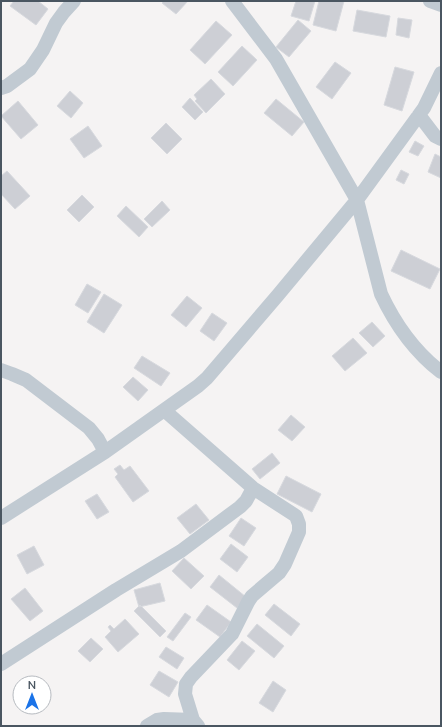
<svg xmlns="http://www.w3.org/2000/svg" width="442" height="727" font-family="Mulish,sans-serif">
<rect width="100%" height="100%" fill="#f5f3f3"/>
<path fill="#cdcfd5" stroke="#d7d9de" d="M14,1H38L48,9L36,25L10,6Z
M164,1H188L176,14L162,3Z
M296,1H315L309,21L291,16Z
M319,1H344L336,31L313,25Z
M357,10L390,16L386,37L353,31Z
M398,18L412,20L409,38L396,35Z
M298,20L311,31L289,57L276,47Z
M216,21L232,35L205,64L190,50Z
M242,46L257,60L233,86L218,72Z
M335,62L351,73L332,99L316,87Z
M395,67L414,72L402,111L384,105Z
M211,79L225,94L206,113L195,101L197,99L194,95Z
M70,91L83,103L71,118L57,106Z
M190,98L203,112L195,120L182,107Z
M276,99L304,122L292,136L264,113Z
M18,101L38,125L21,139L1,116Z
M166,123L182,139L167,154L151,138Z
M88,126L102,146L84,158L70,139Z
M415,141L424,146L418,156L409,152Z
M435,154L441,157V178L428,172Z
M401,170L409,174L404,184L396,180Z
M7,171L30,196L15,209L1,194V176Z
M82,195L94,207L79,222L67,210Z
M162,201L170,210L152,227L144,219Z
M126,206L148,227L139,237L117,216Z
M401,250L440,269L430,289L391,271Z
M87,284L101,292L88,313L75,305Z
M104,294L122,305L104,333L87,322Z
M187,296L202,308L186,327L171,315Z
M212,313L227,323L214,341L200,331Z
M372,322L385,336L373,347L359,333Z
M353,338L367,353L345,371L332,356Z
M142,356L170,373L161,386L134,368Z
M133,377L148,390L138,401L123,387Z
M291,415L305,427L292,441L278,430Z
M272,453L280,463L260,479L252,469Z
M120,465L124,470L130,466L149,491L133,502L115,477L118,474L114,469Z
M286,476L321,494L312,512L277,494Z
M97,494L109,512L97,519L85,501Z
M196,504L209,520L190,534L177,518Z
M241,518L256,528L244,546L229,536Z
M231,544L248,557L237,572L220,559Z
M34,546L44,565L27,574L17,555Z
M184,558L204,576L191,589L172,571Z
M219,575L246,597L237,608L210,587Z
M160,583L165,601L139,607L134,590Z
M25,588L43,611L30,621L11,599Z
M274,604L300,624L291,636L265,615Z
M140,605L166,631L160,637L134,611Z
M207,605L231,622L220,637L196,620Z
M185,613L191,617L173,641L167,637Z
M125,619L139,634L118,652L105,637L111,631L108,627L110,625L114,629Z
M257,624L284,646L274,658L247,636Z
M91,638L103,649L90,662L78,651Z
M242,641L255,651L239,670L227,660Z
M166,647L184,658L177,669L159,657Z
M159,671L178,682L169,697L150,685Z
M273,681L286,690L273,712L259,703Z"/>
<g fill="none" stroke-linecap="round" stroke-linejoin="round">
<path stroke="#c1cad2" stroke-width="14" d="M232,1L276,59L357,200L381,294C395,324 415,352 441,372
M430,1L441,5
M1,88L7,86L30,69L43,50L56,23L64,12L74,1
M419,115L435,136L441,139
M1,370L12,374L26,380L89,428L98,439L105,452
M164,410L253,488L296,516L299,524V532L285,564L279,573L252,596L248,602L232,634L191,677L186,684L185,694L193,720L198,726
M1,518L105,452L198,386L207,378L278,295L357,200L424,108L441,73
M1,664L116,590L181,551L240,507L246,501L253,488
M147,726L157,720L164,719L193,720"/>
</g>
<rect width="442" height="727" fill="none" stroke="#4a5661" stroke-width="4"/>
<g transform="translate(32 695)"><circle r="19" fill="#ffffff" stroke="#b7bbc0"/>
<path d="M0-3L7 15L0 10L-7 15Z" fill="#1a73e8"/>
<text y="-6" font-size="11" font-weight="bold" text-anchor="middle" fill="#4a5661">N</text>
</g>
</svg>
